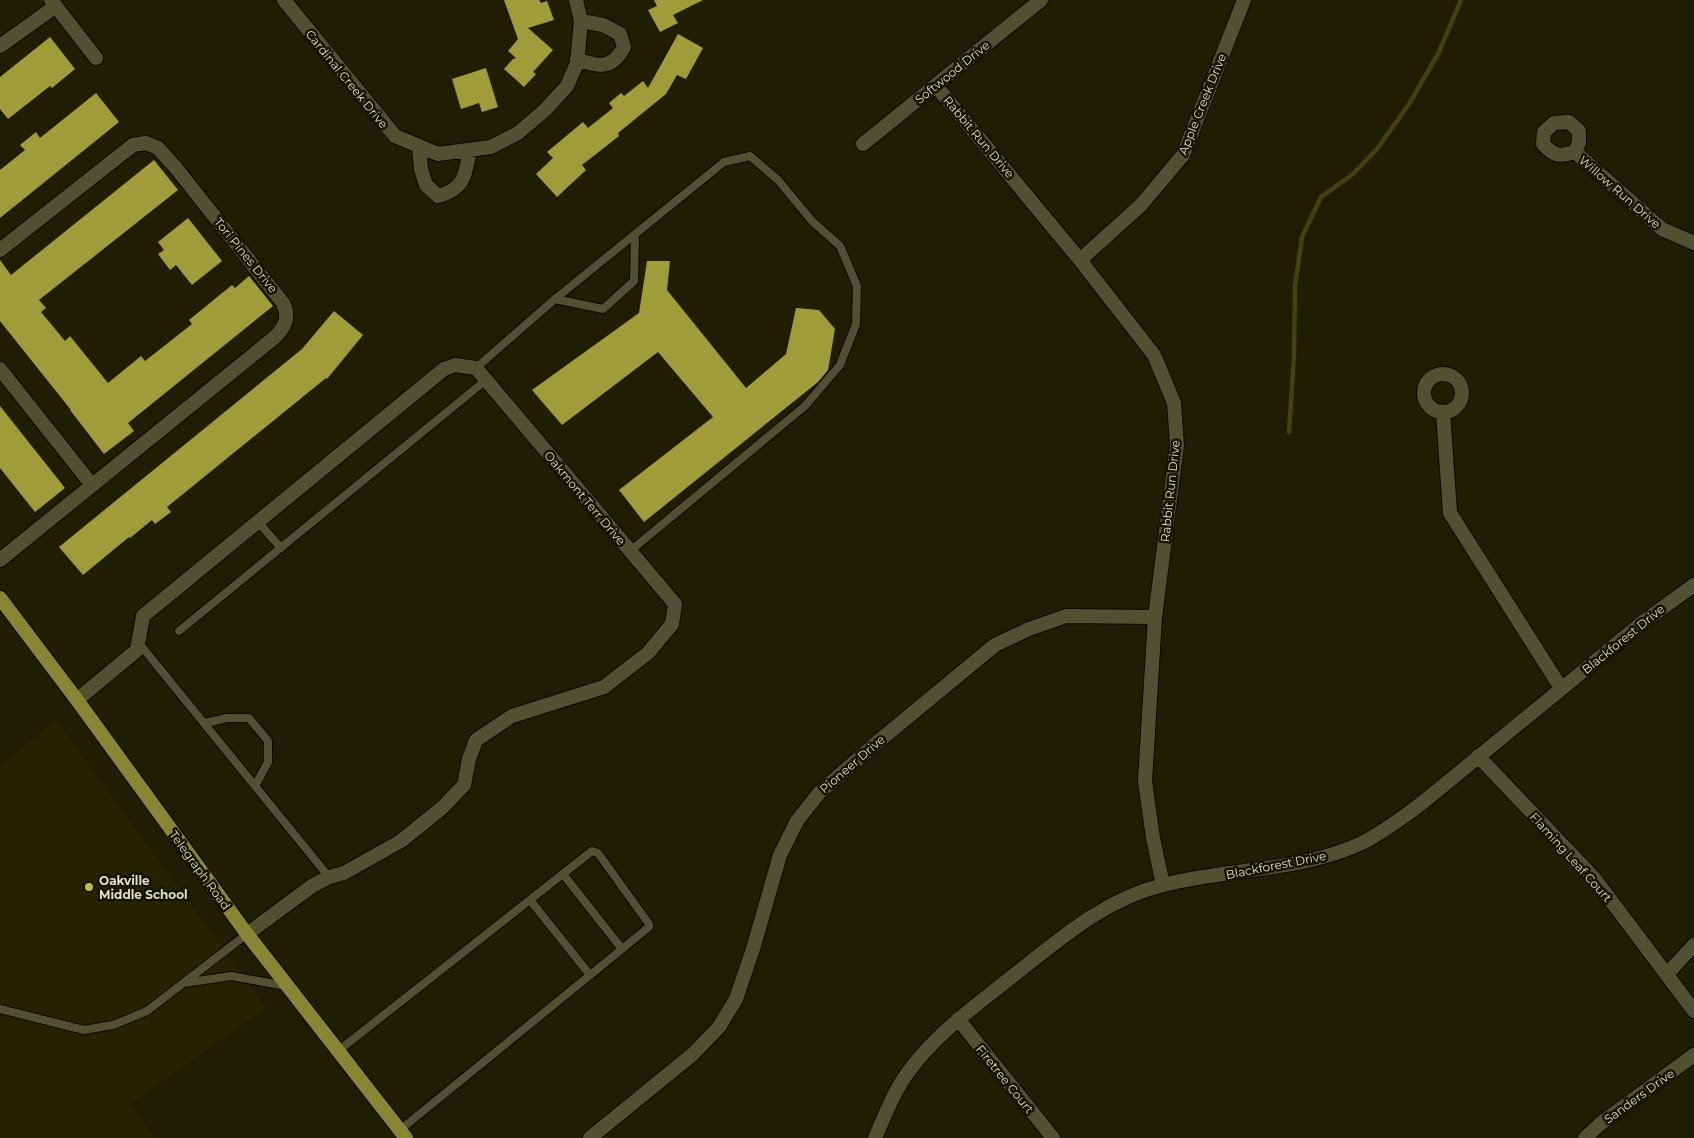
<svg xmlns="http://www.w3.org/2000/svg" width="1694" height="1138" font-family="Montserrat,sans-serif">
<rect width="100%" height="100%" fill="#201e02"/>
<path fill="#262400" d="M56,720L266,1008L130,1104L155,1138H0V766Z"/>
<g fill="none" stroke-linecap="round" stroke-linejoin="round">
<path stroke="#44410a" stroke-width="4.5" d="M1289,432L1294,355L1295,286L1302,237L1321,197L1353,174L1377,149L1409,104L1438,54L1461,0"/>
</g>
<path fill="#a09c39" d="M504,0H539L541,3L547,1L554,20L528,28L553,50L533,72L536,74L524,87L504,69L513,59L516,58L508,51L518,39Z
M654,0H703L673,15L678,23L660,32L648,10L657,6Z
M678,34L703,48L686,79L677,75L666,94L618,133L619,136L582,165L586,170L557,197L536,174L553,158L547,152L583,122L588,128L613,108L609,103L621,93L624,96L643,81L648,88Z
M50,37L75,69L52,88L50,86L8,119L0,109V77Z
M486,68L498,107L482,112L479,103L461,109L452,79Z
M96,93L119,122L0,218V170L25,150L20,145L36,132L40,138Z
M154,160L178,190L39,300L46,308L41,312L65,341L70,336L108,383L141,356L145,361L192,324L189,320L232,285L235,288L249,276L273,306L128,423L134,431L104,454L70,410H71L0,321V260L11,275Z
M188,218L222,261L192,285L176,265L170,270L158,254L164,250L158,242Z
M647,261H670L667,290L746,388L786,354L796,308L819,310L835,329L828,370L818,382L644,522L619,490L713,417L658,352L562,425L532,390L639,313Z
M334,311L363,335L327,379L326,378L167,507L171,512L155,524L152,520L130,538L129,537L83,575L59,547L302,349Z
M0,406L65,488L35,512L0,468Z"/>
<g fill="none" stroke-linecap="round" stroke-linejoin="round">
<g stroke="#0a0800" stroke-width="10">
<path id="service" d="M555,299L603,309L634,281L635,235
M476,368L555,299L724,162L750,156L778,180L812,221L840,246L857,286L856,324L840,365L805,406L629,552
M258,522L281,548
M179,631L486,380
M138,642L329,877
M205,723L227,718H249L268,741V762L255,786
M563,874L622,949
M530,900L590,975
M184,983L231,976L286,986
M0,1009L84,1030L113,1025L147,1011L247,934
M338,1051L592,851L598,853L649,924V927L400,1130"/>
</g>
<g stroke="#0a0800" stroke-width="16">
<path id="minor" d="M51,0L96,58
M284,0L395,136L438,154L491,147L518,133L545,110L567,86L577,63L581,21L576,0
M0,46L56,6
M577,59C598,67 612,70 624,47L620,34L603,25L581,21
M936,86L1080,260L1154,355L1174,403L1177,445L1155,617L1145,781L1153,838L1163,885
M1569,122L1579,131V142L1575,152C1559,157 1554,156 1543,144L1544,132L1554,123Z
M863,144L1041,0
M419,147L421,169L426,185L438,196C465,189 465,175 470,150
M1575,152L1662,229L1694,243
M0,250L133,145L146,143L158,148L176,168L283,303C290,317 285,327 275,337L0,560
M1080,260L1141,205L1183,155L1244,0
M0,369L92,485
M1424 393a19 19 0 1 1 38 0a19 19 0 1 1-38 0Z
M1443,412L1450,513L1561,688
M77,700L137,650L143,616L444,369L455,365L476,368L675,604L672,624L648,653L604,687L512,716L476,740L469,759L464,785L443,807L401,841L344,873L329,877L312,886L247,934
M1478,756L1594,878L1694,1011
M1667,974L1694,945
M958,1019L1053,1138
M590,1138L693,1054L719,1027L736,999L753,949L780,855L797,821L819,793L874,745L995,645L1029,629L1066,616L1155,617
M875,1138C885,1115 894,1091 909,1071C936,1034 974,1007 1009,979C1058,941 1102,900 1163,885C1229,868 1299,872 1362,843C1384,832 1403,817 1422,803L1643,622L1694,585
M1585,1138L1600,1124L1694,1055"/>
</g>
<g stroke="#0a0800" stroke-width="16">
<path id="primary" d="M0,598L77,700L247,934L406,1138"/>
</g>
<use href="#service" stroke="#515031" stroke-width="8"/>
<use href="#minor" stroke="#515031" stroke-width="14"/>
<use href="#primary" stroke="#888534" stroke-width="14"/>
</g>
<circle fill="#c2bd3f" stroke="#161500" stroke-width="2" cx="89" cy="887" r="5"/>
<g text-anchor="middle" dominant-baseline="central" stroke-width="5" stroke-linejoin="round" paint-order="stroke">
<g font-size="12" fill="#dedecc" stroke="#161500">
<text transform="translate(952 72) rotate(-39)">Softwood Drive</text>
<text transform="translate(347 79) rotate(51)">Cardinal Creek Drive</text>
<text transform="translate(1202 104) rotate(-68)">Apple Creek Drive</text>
<text transform="translate(979 137) rotate(50)">Rabbit Run Drive</text>
<text transform="translate(1620 192) rotate(41)">Willow Run Drive</text>
<text transform="translate(246 255) rotate(51)">Tori Pines Drive</text>
<text transform="translate(1170 491) rotate(-84)">Rabbit Run Drive</text>
<text transform="translate(585 498) rotate(50)">Oakmont Terr Drive</text>
<text transform="translate(1623 639) rotate(-39)">Blackforest Drive</text>
<text transform="translate(852 764) rotate(-41)">Pioneer Drive</text>
<text transform="translate(1571 857) rotate(48)">Flaming Leaf Court</text>
<text transform="translate(1276 865) rotate(-11)">Blackforest Drive</text>
<text transform="translate(200 870) rotate(54)">Telegraph Road</text>
<text transform="translate(1005 1079) rotate(51)">Firetree Court</text>
<text transform="translate(1639 1096) rotate(-36)">Sanders Drive</text>
</g>
<g font-size="12" font-weight="bold" fill="#dedecc" stroke="#161500" text-anchor="start">
<text x="99" y="880">Oakville<tspan x="99" dy="14">Middle School</tspan></text>
</g>
</g>
</svg>
